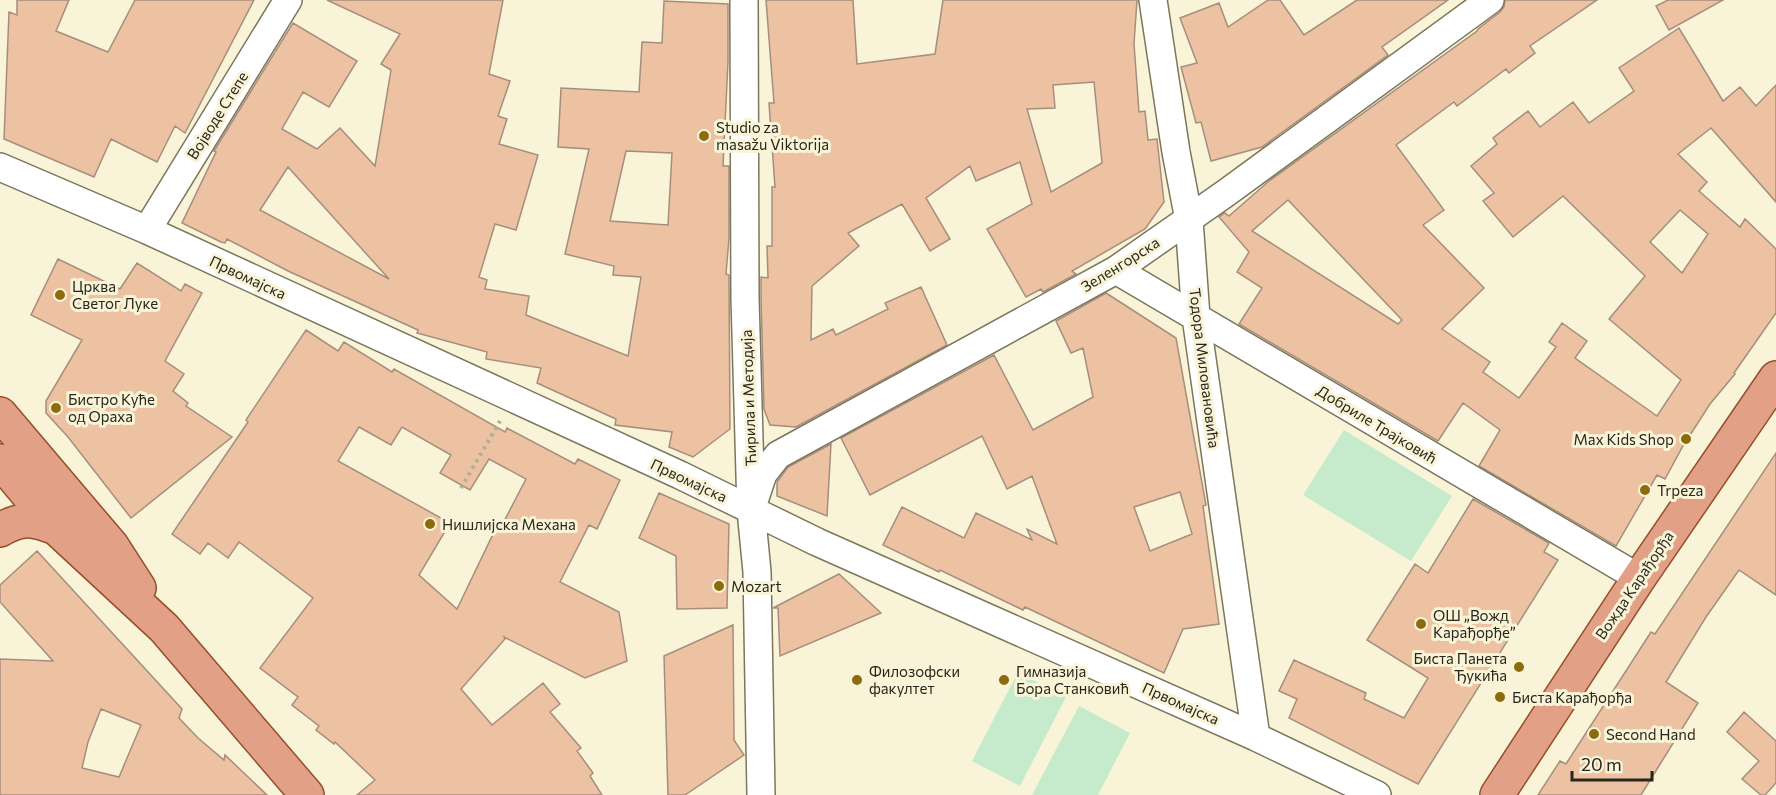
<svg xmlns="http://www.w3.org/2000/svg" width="1776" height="795" font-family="Commissioner,sans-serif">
<rect width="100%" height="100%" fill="#f9f4d7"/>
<path fill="#c6ebcc" d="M1344,430L1452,496L1411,561L1303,495Z
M1018,672L1066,697L1020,786L972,761Z
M1079,706L1130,733L1098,795H1032Z"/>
<path fill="#ecc2a3" stroke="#a68e7d" stroke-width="1.5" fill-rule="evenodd" d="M17,0H69L56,31L108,52L135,0H254L185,133L175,126L157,162L111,139L94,177L4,139L9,12L17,15Z
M327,0H503L489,74L510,81L498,116L507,119L499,144L538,155L516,230L495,224L479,277L487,280L485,289L529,296L526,315L628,356L641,277L613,275L614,266L565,254L589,149L558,147L561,88L639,92L642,42L662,43L664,1L728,4V62L723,166H729V238L726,274L729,275L730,429L693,457L669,447L672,432L615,425L616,419L537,383L541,368L486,359L487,352L417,333L418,330L288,271L227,239L225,243L221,242L182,223L216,152L214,151L293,23L357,61L329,107L303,92L282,129L317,149L340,128L375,166L391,70L381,64L400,34ZM626,151L672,153L668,225L610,221ZM288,167L389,279L260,210Z
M766,0H853L857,64L935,54L943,0H1137L1134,44L1139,112L1145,111L1148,140L1157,139L1164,202L1145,229L1072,271L1076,274L1043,292L1041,289L1026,297L987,229L1032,204L1020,162L976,181L970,166L926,198L950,239L930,251L902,204L848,233L859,246L812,286L811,340L833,329L836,335L888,309L885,303L921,287L947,345L796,427L770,425L764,409L761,298V277L768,278L767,246H772V187H775L769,103H774ZM1094,82L1102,163L1051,192L1027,109L1055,108L1053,85Z
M1268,0H1280L1304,35L1357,0H1448L1382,47L1388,55L1262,147L1211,161L1201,122L1196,123L1181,67L1197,63L1180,18L1219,3L1228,27Z
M1505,0H1597L1530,46L1535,53L1509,73L1506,69L1457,106L1454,102L1396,145L1444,210L1423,225L1484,288L1442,329L1490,362L1483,372L1519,398L1556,347L1549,342L1562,323L1587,341L1575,358L1657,416L1681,380L1609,319L1645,276L1563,196L1513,237L1483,201L1494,193L1471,166L1497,144L1493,138L1528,111L1540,127L1573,102L1589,123L1634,91L1619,68L1679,28L1723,101L1740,87L1756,106L1776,85V202L1711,128L1678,154L1707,182L1699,191L1740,227L1745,219L1776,249V313L1734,373L1735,374L1710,404L1683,446L1665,479L1657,475L1616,546L1479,466L1500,430L1463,403L1438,441L1239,324L1262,288L1237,272L1249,252L1219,217L1225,213L1229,216L1269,181L1477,31L1478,29L1500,12L1504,7ZM1288,200L1402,320L1398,324L1252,231ZM1680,210L1708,234L1682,273L1650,242Z
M1668,0H1723L1669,30L1656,6Z
M58,259L120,289L137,263L181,291L185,284L202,293L165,361L184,374L173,391L188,403L186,406L232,437L131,518L68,437L46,413V401L82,340L31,315Z
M1106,293L1176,338L1206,505L1203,506L1219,624L1183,629L1164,673L1025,607L1023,610L940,570L939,572L883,545L902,507L964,538L976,513L1032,540L1027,529L1057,544L1032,476L1007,489L982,436L870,495L841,438L994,355L1033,430L1093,397L1083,348L1071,353L1056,321ZM1180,492L1192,534L1150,551L1134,507Z
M306,330L338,351L344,342L392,372L394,369L505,432L507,428L575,464L578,459L620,480L597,529L589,525L560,582L619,612L627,661L585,678L504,637L505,639L461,689L492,725L543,683L560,704L550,712L581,748L577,751L593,773L590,776L602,795H357L375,780L335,742L334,744L316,730L319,726L292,705L298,697L260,668L313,598L239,542L228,558L208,543L200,554L172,534L248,422L246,420ZM359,427L391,445L402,427L451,455L440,473L470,490L489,459L526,479L500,529L496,528L457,609L419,575L450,523L338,461Z
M831,444L827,516L777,496V482L788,467Z
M1776,453V595L1739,570L1706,617L1666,682L1698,703L1641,795H1538L1560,761L1566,764L1651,632L1655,634Z
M659,493L729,524L727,608L677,609L676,556L639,538Z
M1473,499L1549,543L1544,552L1558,560L1418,784L1289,718L1297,699L1279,691L1294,660L1366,693L1364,699L1404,718L1428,678L1367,640L1415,564L1428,573Z
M37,551L182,709L179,718L198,738L224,760L225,755L267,795H0V659L53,661L0,602V585ZM101,709L141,725L119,777L82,768L88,742Z
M839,574L881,613L780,656L778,608H773Z
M733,625L734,740L744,755L685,795H668L664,656Z
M1744,712L1776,741V783L1765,795H1761L1742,779L1759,761L1727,732Z"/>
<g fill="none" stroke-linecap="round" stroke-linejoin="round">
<g stroke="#7c765d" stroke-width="30">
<path id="minor" d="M744,0L745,298L751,510L757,572L761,795
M1153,0L1176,152L1189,220L1196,317L1256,737
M0,167L147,230L680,475L817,542L1256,737L1377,795
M147,230L288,0
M1116,270L1639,578
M751,510L763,474L778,455L1116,270L1226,193L1490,0"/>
</g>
<g stroke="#944e2c" stroke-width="36">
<path id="major" d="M0,414L112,546L139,588
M0,461L56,528L164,628L307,795
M0,530C22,517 33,519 56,528
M1497,795L1639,578L1776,378"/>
</g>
<path stroke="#b1ad96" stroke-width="4" stroke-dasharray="3 4.5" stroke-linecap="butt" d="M461,488L500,421"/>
<use href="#minor" stroke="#fff" stroke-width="27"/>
<use href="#major" stroke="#e2a186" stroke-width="33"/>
</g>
<g fill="#8b6b0c" stroke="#f9f4d7" stroke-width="2">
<circle cx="704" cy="136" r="6"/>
<circle cx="60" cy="295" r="6"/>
<circle cx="56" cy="408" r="6"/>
<circle cx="1686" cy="439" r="6"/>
<circle cx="1645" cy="490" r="6"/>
<circle cx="430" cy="524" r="6"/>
<circle cx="719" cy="586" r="6"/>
<circle cx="1421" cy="624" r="6"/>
<circle cx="1519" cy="667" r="6"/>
<circle cx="857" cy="680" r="6"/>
<circle cx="1004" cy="680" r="6"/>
<circle cx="1500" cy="697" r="6"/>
<circle cx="1594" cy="734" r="6"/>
</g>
<g text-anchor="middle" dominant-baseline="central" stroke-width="6" stroke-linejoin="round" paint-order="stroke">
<g font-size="15" fill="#29271c" stroke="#f9f4d7">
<text transform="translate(217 115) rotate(-58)">Војводе Степе</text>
<text transform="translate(1120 264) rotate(-32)">Зеленгорска</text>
<text transform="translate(248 277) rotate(25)">Првомајска</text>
<text transform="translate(1205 368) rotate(83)">Тодора Миловановића</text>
<text transform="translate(748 398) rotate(-92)">Ћирила и Методија</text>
<text transform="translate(1377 424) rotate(31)">Добриле Трајковић</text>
<text transform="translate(689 480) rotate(25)">Првомајска</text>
<text transform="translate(1634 585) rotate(-56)">Вожда Карађорђа</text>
<text transform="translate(1181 703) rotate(24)">Првомајска</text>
</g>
<g font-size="15" fill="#29271c" stroke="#f9f4d7" text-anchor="start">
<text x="716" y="127">Studio za<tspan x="716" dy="17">masažu Viktorija</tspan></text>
<text x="72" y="286">Црква<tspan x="72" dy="17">Светог Луке</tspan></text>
<text x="68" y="399">Бистро Куће<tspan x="68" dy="17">од Ораха</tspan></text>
<text x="1674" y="439" text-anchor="end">Max Kids Shop</text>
<text x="1657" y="490">Trpeza</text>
<text x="442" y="524">Нишлијска Механа</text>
<text x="731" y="586">Mozart</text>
<text x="1433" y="615">ОШ „Вожд<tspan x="1433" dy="17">Карађорђе”</tspan></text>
<text x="1507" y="658" text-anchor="end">Биста Панета<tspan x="1507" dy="17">Ђукића</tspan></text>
<text x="869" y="671">Филозофски<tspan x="869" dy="17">факултет</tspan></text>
<text x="1016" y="671">Гимназија<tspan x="1016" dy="17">Бора Станковић</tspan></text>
<text x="1512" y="697">Биста Карађорђа</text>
<text x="1606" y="734">Second Hand</text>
</g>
</g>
<path d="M1572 771v9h80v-9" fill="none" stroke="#29271c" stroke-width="3"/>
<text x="1581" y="771" font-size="18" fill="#29271c" stroke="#f9f4d7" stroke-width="4.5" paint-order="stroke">20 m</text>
</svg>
